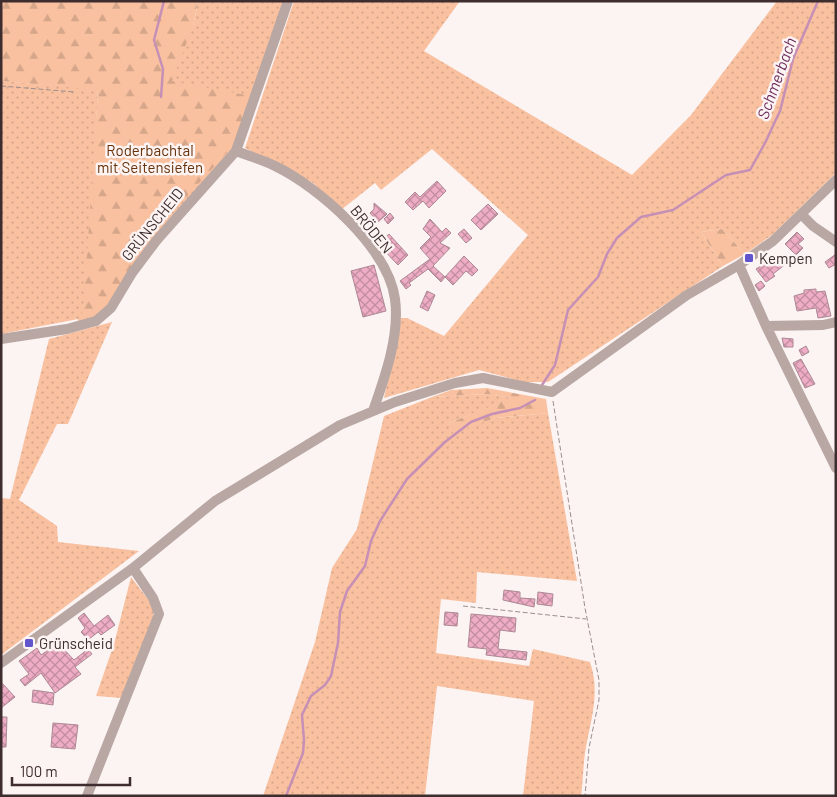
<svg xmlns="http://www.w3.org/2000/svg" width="837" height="797" font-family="Barlow,sans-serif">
<defs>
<pattern id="grass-dots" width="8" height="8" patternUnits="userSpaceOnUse" patternTransform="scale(1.25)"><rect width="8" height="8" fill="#f9c1a0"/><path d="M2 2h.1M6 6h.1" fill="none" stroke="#d6a68a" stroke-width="1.8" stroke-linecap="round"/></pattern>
<pattern id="forest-firs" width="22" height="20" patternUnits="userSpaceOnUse" patternTransform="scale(1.25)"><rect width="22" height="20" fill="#f9c1a0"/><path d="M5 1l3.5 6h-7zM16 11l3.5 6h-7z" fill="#d6a68a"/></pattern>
<pattern id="building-cross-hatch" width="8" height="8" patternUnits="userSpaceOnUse" patternTransform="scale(1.25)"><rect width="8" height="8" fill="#eeadc4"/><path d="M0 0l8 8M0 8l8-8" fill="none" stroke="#c28da0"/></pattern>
</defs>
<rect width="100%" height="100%" fill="#fcf3f3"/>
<path fill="url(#grass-dots)" d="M198,1H284L254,99L236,148L117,298L90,321L78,323V319L1,334V81L98,89L96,127L193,26Z
M294,1H460L424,51L632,175L691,115L777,1H836V173L772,235L745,254L722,229L701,232L723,266L548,382H524L479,370L384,398L400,318H407L444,336L528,235L432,149L381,190L375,183L341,210L313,183L245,148Z
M112,322L68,424H57L19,500L57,526L58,542L139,551L1,655V498L10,499L49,339Z
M487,394L513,398L449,423L453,432L495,418L548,413L577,581L477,572L476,603L441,599L436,653L529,666L533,649L590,662C601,694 590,721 585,753C583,767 583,782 581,796H523L534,701L437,686L425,796H263L315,642L332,568L357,529L384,416L432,397Z
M131,577L153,606V620L122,698L96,696L114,644Z"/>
<path fill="url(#forest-firs)" d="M1,1H198L193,26L172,81L251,96L232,147L169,216L97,317L81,318L84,301L98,90L1,81Z
M722,229L745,254L723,266L701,232Z
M487,388L546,399L548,413L495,418L453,433L449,423L512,398L487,394L432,397L451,390Z"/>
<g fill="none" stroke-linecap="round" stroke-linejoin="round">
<path stroke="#c690b6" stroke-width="2.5" d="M161,97L163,69L154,40L164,1
M542,385L555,365L568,310L598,277L607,254L617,238L641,217L673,210L726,175L750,170L765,143L780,111L793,59L818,1
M286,796L303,753L304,740L302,715L311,696L325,685L331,676L338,643L340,612L347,591L365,566L371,541L380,521L407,479L445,442L471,422L492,414L520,408L535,400"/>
</g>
<path fill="url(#building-cross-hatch)" stroke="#ac8894" d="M437,181L446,191L429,208L423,201L413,210L405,202L415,192L420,197Z
M374,203L387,214L378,222L370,213L374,209Z
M488,204L498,214L481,230L471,220Z
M390,213L394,218L388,224L384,219Z
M430,219L442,232L446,228L451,233L440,243L450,248L433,266L445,277L441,282L428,269L409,283L411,285L406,289L400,281L430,259L420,248L431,237L423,229Z
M464,229L472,238L466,243L458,234Z
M797,232L804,239L798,244L803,248L796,255L785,244Z
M389,234L408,255L398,265L378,244Z
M836,254V264L829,268L825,262Z
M781,255L787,263L773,274L775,276L766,282L756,269L765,263L767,265Z
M464,256L478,270L472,276L466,271L453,285L445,277Z
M374,265L386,311L363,317L351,271Z
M761,281L765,286L759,291L755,285Z
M816,289V292L825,291L831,316L818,318L816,308L797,311L794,296L804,293V290Z
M427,291L435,295L428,311L420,307Z
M782,338L793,339V347H784Z
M806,346L809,352L802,356L799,350Z
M801,359L815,384L805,388L793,363Z
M504,590L520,592V598L535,599L534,607L503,600Z
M538,592L553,594L552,606L537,604Z
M445,612L458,613L457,626L444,625Z
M84,613L94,626L108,615L115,625L101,635L98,632L88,640L81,632L85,628L78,618Z
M471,614L516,618L515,632L500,630L498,649L527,652L526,660L486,655L487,649L468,647Z
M58,643L74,660L88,649L92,654L75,667L81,674L55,693L41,673L25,686L20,680L29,674L19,661L37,648L41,655Z
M1,682L15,697L1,708Z
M33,690L54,693L53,705L32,702Z
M1,717H7L6,747H1Z
M53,723L78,725L75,749L51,747Z"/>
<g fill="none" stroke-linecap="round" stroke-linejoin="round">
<path stroke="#9b8e8f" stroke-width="1" stroke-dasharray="5 2.5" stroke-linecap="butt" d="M1,86L75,92
M553,401L585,608L599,680V700L589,748L585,796
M463,606L586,619"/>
<path stroke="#b8a7a3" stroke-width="10" d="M236,151C249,156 263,160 275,166C319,187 388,248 395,299C400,335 385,377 373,411
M801,214L813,226L836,242
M739,265L766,326L836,468
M766,326L823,325L836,322
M1,339L67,329L96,321L111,308L132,273L156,241L236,151L288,1
M1,663L133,568L215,501L340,425L395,402L455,383L483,378L552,392L687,295L739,265L773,241L836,180
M87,796L159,614L153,598L133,568"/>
</g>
<g fill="#6155ce" stroke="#fcf3f3" stroke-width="2">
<rect x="744" y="253" width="10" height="10" rx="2.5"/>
<rect x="24" y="638" width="10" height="10" rx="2.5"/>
</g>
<g text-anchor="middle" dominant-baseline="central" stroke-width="5" stroke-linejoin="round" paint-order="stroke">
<g font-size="15" fill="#66320b" stroke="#fcf3f3">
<text x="150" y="150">Roderbachtal<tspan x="150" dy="17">mit Seitensiefen</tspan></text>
</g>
<g font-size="15" fill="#3d2d2e" stroke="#fcf3f3">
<text transform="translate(152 224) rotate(-51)">GRÜNSCHEID</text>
<text transform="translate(372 229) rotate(51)">BRÖDEN</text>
</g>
<g font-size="15" fill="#3d2d2e" stroke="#fcf3f3" text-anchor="start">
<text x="759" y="258">Kempen</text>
<text x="39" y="643">Grünscheid</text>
</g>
<g font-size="16" font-style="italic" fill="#6d2d5e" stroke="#fcf3f3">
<text transform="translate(776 78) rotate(-70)">Schmerbach</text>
</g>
</g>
<rect width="837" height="797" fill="none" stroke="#3d2d2e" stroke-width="5"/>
<path d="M12 777v8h118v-8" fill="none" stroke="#3d2d2e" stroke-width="2.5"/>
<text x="20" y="777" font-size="15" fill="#3d2d2e" stroke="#fcf3f3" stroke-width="4" paint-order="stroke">100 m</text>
</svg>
